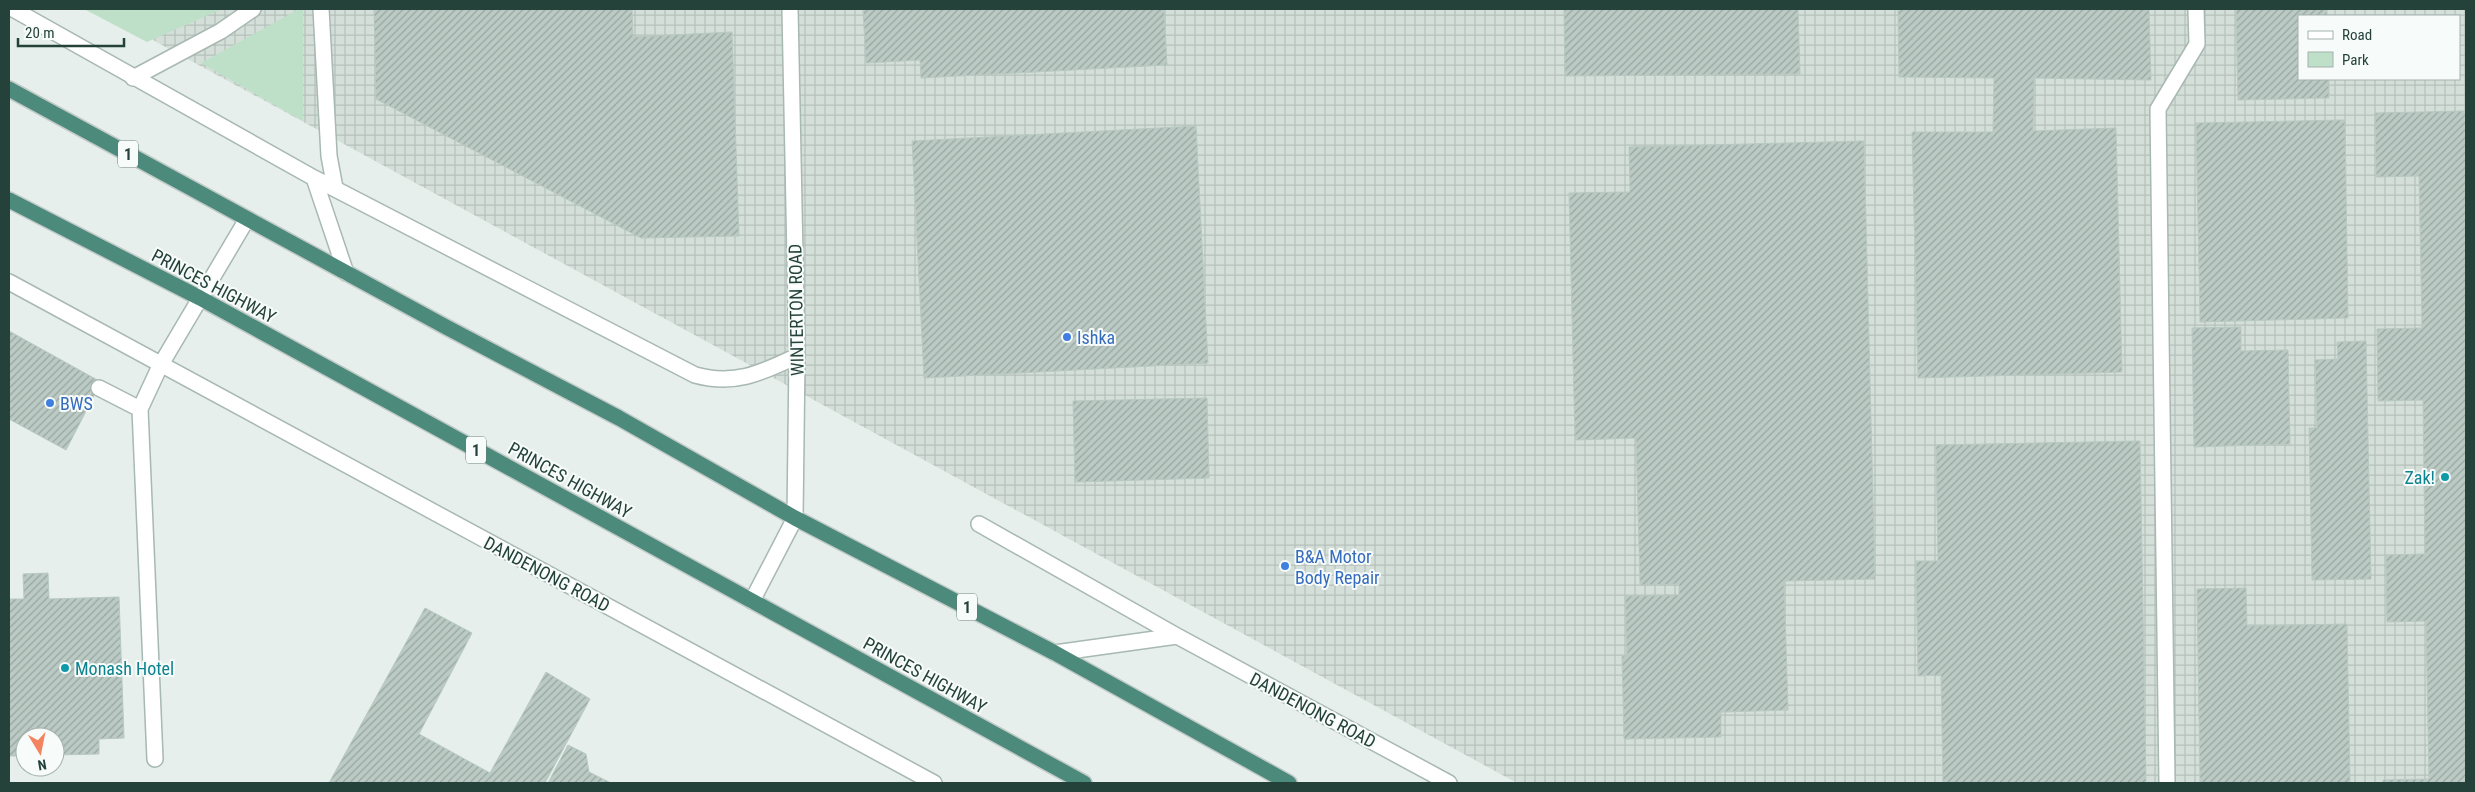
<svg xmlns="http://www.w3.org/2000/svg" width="2475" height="792" font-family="'Roboto Condensed',sans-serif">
<defs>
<pattern id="industrial-grid" width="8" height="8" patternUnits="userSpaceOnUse" patternTransform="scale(1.25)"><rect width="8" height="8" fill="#d4dfda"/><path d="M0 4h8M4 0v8" fill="none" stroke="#b6c1bc"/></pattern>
<pattern id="building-hatch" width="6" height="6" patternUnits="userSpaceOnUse" patternTransform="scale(1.25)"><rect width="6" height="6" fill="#bbcac4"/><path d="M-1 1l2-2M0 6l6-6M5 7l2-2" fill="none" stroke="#98a6a0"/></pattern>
</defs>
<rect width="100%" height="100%" fill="#e6efeb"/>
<path fill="url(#industrial-grid)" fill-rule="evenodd" d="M96,9H2466V783H1517ZM2299,16H2459V79H2299Z"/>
<path fill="#bfe0c8" d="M84,9H222L147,42Z
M299,9H303V121L201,63Z"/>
<path fill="url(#building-hatch)" stroke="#b8c9c2" d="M374,9H632L633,37L732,32L739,236L641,238L376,99Z
M863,9H1164L1167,65L921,78L920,60L866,63Z
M1564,9H1798L1800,74L1565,76Z
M1898,9H2149L2151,80L2034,78L2033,131L2116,128L2122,372L1918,378L1912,132H1993L1994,78L1899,77Z
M2236,9H2327V16H2299V79H2329V98L2238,100Z
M2466,111V783H2383V780L2429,779L2426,621L2387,622L2386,555L2425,554L2423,400L2378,401L2377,329L2422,328L2419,176L2376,177L2375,113Z
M2345,120L2348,318L2200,322L2196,123Z
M1196,126L1208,363L924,378L912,141Z
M1864,141L1875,579L1784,581L1788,710L1721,712V737L1624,739L1622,656H1627L1625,596L1679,595V584L1640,585L1636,438L1575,440L1569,193L1630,192L1629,147Z
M2241,327V351L2288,350L2290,444L2194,447L2192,328Z
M9,331L101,382L66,450L9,419Z
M2366,341L2371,579L2312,580L2309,428H2317L2315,360L2338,359L2337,342Z
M1207,398L1209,478L1075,482L1073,401Z
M2140,441L2146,783H1943L1941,675L1918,676L1916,561H1938L1936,445Z
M48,573L49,599L119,597L124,738L99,739V754L55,755V737H25V756H9V599H24L23,574Z
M2246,588L2247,626L2347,624L2350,783H2200L2197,589Z
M425,608L472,633L419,734L490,773L546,672L590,699L545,783H329Z
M568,745L586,754L589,772L611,783H548Z"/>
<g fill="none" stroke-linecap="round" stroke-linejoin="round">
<g stroke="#a8b8b2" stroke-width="18">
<path id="service" d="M321,9L329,156L335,188
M133,78L221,31L253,9
M99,388L140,409
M155,759L140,409L160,366
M2167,783L2158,109L2197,44L2196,9"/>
</g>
<g stroke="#a8b8b2" stroke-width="18">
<path id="minor" d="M13,9L314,178L695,375C735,386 761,373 797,356
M314,178L346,273
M9,282L934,783
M160,366L247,219
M979,524L1177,636L1449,783
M752,601L795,518L797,356L790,9
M1055,653L1177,636"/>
</g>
<g stroke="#c2cac8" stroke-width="18">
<path id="trunk" d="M9,89L446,327L619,418L795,518L1055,653L1289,783
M9,200L200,298L1084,783"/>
</g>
<use href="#service" stroke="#fff" stroke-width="15"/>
<use href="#minor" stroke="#fff" stroke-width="15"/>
<use href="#trunk" stroke="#4c8a7c" stroke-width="15"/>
</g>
<g fill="#3f7fe0" stroke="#f7fbf9" stroke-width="2">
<circle cx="1067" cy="337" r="5"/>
<circle cx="50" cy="403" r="5"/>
<circle cx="1285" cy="566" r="5"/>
</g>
<g fill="#0f9aa8" stroke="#f7fbf9" stroke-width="2">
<circle cx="2445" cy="477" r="5"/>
<circle cx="65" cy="668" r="5"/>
</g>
<g text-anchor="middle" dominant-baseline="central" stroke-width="4" stroke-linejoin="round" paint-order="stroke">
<g fill="#f7fbf9" stroke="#637a73" stroke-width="1">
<rect x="118" y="140.5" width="20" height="27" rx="4"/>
<rect x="466" y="436.5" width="20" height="27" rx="4"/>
<rect x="957" y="593.5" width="20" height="27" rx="4"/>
</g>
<g font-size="16" font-weight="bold" fill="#24423a">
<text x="128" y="154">1</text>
<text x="476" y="450">1</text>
<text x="967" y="607">1</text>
</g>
<g font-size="18" fill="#24423a" stroke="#f7fbf9">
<text transform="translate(214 286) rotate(28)">PRINCES HIGHWAY</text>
<text transform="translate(796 310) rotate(-91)">WINTERTON ROAD</text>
<text transform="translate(570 480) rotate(29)">PRINCES HIGHWAY</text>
<text transform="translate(547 574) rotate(28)">DANDENONG ROAD</text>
<text transform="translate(925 675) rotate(29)">PRINCES HIGHWAY</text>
<text transform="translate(1313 710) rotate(28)">DANDENONG ROAD</text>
</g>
<g font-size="18" fill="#366cbe" stroke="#f7fbf9" text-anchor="start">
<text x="1077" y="337">Ishka</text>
<text x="60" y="403">BWS</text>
<text x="1295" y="556">B&amp;A Motor<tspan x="1295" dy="21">Body Repair</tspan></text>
</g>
<g font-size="18" fill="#0d838f" stroke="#f7fbf9" text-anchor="end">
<text x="2435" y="477">Zak!</text>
<text x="75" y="668" text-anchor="start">Monash Hotel</text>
</g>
</g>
<rect width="2475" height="792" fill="none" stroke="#24423a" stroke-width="20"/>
<rect x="2298" y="15" width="162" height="65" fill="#f7fbf9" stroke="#a3b1ad"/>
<rect x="2308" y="31" width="25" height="8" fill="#ffffff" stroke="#a3b1ad"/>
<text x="2342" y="40" font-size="15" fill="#24423a">Road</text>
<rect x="2308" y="52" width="25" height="15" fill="#bfe0c8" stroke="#a3b1ad"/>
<text x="2342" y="65" font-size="15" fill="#24423a">Park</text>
<g transform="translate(40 752) rotate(170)"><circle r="24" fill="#f7fbf9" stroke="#a3b1ad"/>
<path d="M0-4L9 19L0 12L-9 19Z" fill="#f4845f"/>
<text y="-8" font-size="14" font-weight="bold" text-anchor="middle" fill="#24423a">N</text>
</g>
<path d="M18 38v8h106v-8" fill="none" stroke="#24423a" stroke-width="2.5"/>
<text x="25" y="38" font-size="15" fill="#24423a" stroke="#f7fbf9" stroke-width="4" paint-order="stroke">20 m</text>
</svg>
